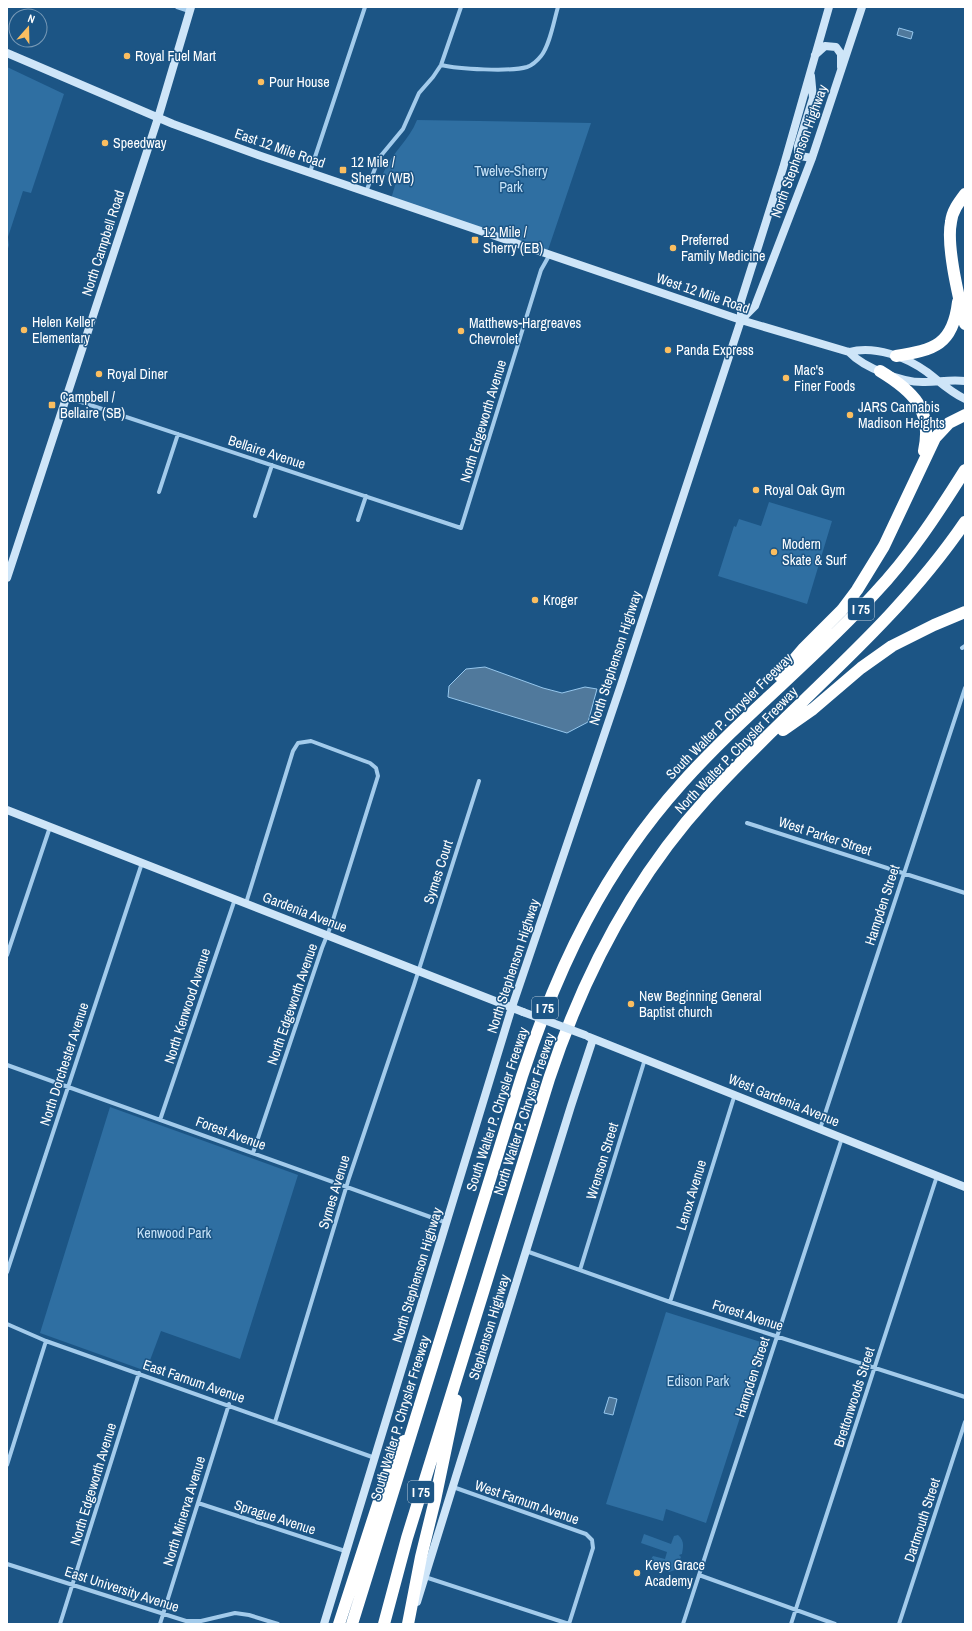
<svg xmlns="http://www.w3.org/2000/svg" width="972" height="1631" font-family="'Archivo Narrow',sans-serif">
<rect width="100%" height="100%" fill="#1c5585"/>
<path fill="#2f6fa2" d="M7,67L64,94L31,193L23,191L8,237L9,245L7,252Z
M417,120L591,123L547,253L391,199L397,179L383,174C391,153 409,141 417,120Z
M769,502L832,521L807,604L718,576L734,526L736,527L739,519L761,526Z
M110,1107L298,1175L240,1359L161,1331L146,1371L40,1333Z
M666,1312L764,1343L706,1523L666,1509L663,1521L606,1504Z
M644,1534L671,1544L674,1536L678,1535C685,1541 683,1547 682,1554L679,1555L681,1557L675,1570L669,1572L660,1564L652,1561L651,1559L653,1556L665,1559L667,1552L641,1543Z"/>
<path fill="#50799c" stroke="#96c7ed" d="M899,28L913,32L911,39L897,35Z
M485,667L543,688L562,693L585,687L597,689L588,722L567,733L448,697L449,686L466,669Z
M609,1397L617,1399L613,1415L604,1413Z"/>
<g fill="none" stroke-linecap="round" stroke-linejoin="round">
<path stroke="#a3cbeb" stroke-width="4" d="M177,7L189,11
M441,65C458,69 510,72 527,67C533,65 537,61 541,56C550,45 554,20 558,7
M310,172L365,7
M366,192L379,158L403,129L419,93L433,77L441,65L461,7
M66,397L461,528L541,270L550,254
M159,492L178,434
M255,516L272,465
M358,520L366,496
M962,648L965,646
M747,823L965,893
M246,903L293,751L298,743L311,741L370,763L376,768L378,776L332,923L322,948L253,1153
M7,955L50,827
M7,1065L447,1223
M160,1120L235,899
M820,1129L965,688
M526,1251L670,1302L965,1397
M580,1270L645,1059
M7,1272L142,863
M670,1302L735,1094
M7,1324L46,1341L375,1458
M275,1422L349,1178L414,985L479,781
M7,1465L46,1341
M453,1487L586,1534L592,1540L593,1548L569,1624
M198,1503L345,1551
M7,1564L186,1621H201L235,1613L249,1615L278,1624
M699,1575L835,1624
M425,1577L569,1624
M60,1624L139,1373
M160,1624L229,1404
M683,1624L842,1138
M791,1624L937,1176
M899,1624L965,1422"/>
<path stroke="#cee5f8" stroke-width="8" d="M7,53L173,124L258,155L741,320L849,352C875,345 906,357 927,372C940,382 950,392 965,399
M815,55L825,46L836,47L841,54V67
M811,76L813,98L798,146V153L800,156L812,158
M741,320L755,306L812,158L862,7
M849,352C864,368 903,383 925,382C939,382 951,379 965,381
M7,578L158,118L191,7
M7,810L523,1012
M589,1037L965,1187
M417,1602L571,1106L593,1039
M324,1624L512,1007L621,685L741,320V301L783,168L829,7"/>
<path stroke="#fff" stroke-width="12" d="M965,194C959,202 952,211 951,222C946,246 959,298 965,324
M896,356C934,350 953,345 958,302
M880,371C913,391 933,410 924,451
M780,676L804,648L842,610L857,590L884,546L935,438L949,423L965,415
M783,730L813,709L861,668L892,646L934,625L965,612
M339,1624L392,1461L404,1441
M352,1624L522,1076C558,966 604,870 682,783C742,716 814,660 875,593C910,556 938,513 965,470
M384,1624L407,1538L549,1079C583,976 634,878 707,798C793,703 892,629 965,522
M408,1624L421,1557L435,1500L456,1400"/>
<path stroke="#cee5f8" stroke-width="8" d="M523,1012L585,1035"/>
</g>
<g fill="#fbbe60" stroke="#1c5585" stroke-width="1.5">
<circle cx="127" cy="56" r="4"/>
<circle cx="261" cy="82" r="4"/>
<circle cx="105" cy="143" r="4"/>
<rect x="339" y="166" width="8" height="8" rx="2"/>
<rect x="471" y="236" width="8" height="8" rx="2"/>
<circle cx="673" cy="248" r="4"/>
<circle cx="24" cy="330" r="4"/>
<circle cx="461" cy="331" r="4"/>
<circle cx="668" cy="350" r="4"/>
<circle cx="99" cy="374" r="4"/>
<circle cx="786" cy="378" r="4"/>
<rect x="48" y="401" width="8" height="8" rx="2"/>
<circle cx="850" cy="415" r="4"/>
<circle cx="756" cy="490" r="4"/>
<circle cx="774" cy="552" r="4"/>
<circle cx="535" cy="600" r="4"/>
<circle cx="631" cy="1004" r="4"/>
<circle cx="637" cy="1573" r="4"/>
</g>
<g text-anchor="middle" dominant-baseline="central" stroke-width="3" stroke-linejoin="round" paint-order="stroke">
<g fill="#1c5585" stroke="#bbccda" stroke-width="1">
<rect x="848" y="598" width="26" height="22" rx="3"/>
<rect x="532" y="997" width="26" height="22" rx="3"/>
<rect x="408" y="1481" width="26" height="22" rx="3"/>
</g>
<g font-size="13" font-weight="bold" fill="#fff">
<text x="861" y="609">I 75</text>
<text x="545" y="1008">I 75</text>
<text x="421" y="1492">I 75</text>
</g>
<g font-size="14" fill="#fff" stroke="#1c5585" text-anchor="start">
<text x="135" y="56">Royal Fuel Mart</text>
<text x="269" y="82">Pour House</text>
<text x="113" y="143">Speedway</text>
<text x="351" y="162">12 Mile /<tspan x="351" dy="16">Sherry (WB)</tspan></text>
<text x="483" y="232">12 Mile /<tspan x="483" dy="16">Sherry (EB)</tspan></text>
<text x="681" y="240">Preferred<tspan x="681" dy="16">Family Medicine</tspan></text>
<text x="32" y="322">Helen Keller<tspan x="32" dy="16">Elementary</tspan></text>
<text x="469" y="323">Matthews-Hargreaves<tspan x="469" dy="16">Chevrolet</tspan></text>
<text x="676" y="350">Panda Express</text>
<text x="794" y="370">Mac's<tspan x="794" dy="16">Finer Foods</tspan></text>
<text x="107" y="374">Royal Diner</text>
<text x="60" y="397">Campbell /<tspan x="60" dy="16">Bellaire (SB)</tspan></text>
<text x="858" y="407">JARS Cannabis<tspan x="858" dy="16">Madison Heights</tspan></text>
<text x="764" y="490">Royal Oak Gym</text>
<text x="782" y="544">Modern<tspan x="782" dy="16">Skate &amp; Surf</tspan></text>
<text x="543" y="600">Kroger</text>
<text x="639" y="996">New Beginning General<tspan x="639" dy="16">Baptist church</tspan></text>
<text x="645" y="1565">Keys Grace<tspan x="645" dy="16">Academy</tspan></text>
</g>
<g font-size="14" fill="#fff" stroke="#1c5585">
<text transform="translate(280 148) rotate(19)">East 12 Mile Road</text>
<text transform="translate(799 151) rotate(-70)">North Stephenson Highway</text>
<text transform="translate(103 243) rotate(-72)">North Campbell Road</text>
<text transform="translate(703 293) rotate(19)">West 12 Mile Road</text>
<text transform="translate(483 421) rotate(-73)">North Edgeworth Avenue</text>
<text transform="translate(267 452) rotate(18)">Bellaire Avenue</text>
<text transform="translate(615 658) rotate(-72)">North Stephenson Highway</text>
<text transform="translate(729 716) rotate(-45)">South Walter P. Chrysler Freeway</text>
<text transform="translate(736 750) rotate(-46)">North Walter P. Chrysler Freeway</text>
<text transform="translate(825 836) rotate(18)">West Parker Street</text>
<text transform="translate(438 872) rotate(-72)">Symes Court</text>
<text transform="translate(882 905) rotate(-72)">Hampden Street</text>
<text transform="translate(305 912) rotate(21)">Gardenia Avenue</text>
<text transform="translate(513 966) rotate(-72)">North Stephenson Highway</text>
<text transform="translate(292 1004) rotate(-71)">North Edgeworth Avenue</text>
<text transform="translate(187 1006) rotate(-72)">North Kenwood Avenue</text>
<text transform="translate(64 1064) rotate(-72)">North Dorchester Avenue</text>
<text transform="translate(784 1100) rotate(22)">West Gardenia Avenue</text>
<text transform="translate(497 1109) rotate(-72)">South Walter P. Chrysler Freeway</text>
<text transform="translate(524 1114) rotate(-72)">North Walter P. Chrysler Freeway</text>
<text transform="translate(231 1133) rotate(20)">Forest Avenue</text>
<text transform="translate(602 1161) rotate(-73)">Wrenson Street</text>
<text transform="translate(334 1192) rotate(-73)">Symes Avenue</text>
<text transform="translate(691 1195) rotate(-73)">Lenox Avenue</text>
<text transform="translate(417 1275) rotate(-73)">North Stephenson Highway</text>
<text transform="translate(748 1315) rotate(18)">Forest Avenue</text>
<text transform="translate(489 1327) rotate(-73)">Stephenson Highway</text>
<text transform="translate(752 1377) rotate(-72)">Hampden Street</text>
<text transform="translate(194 1381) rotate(19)">East Farnum Avenue</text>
<text transform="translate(854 1397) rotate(-72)">Brettonwoods Street</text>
<text transform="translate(400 1418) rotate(-73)">South Walter P. Chrysler Freeway</text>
<text transform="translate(93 1484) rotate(-73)">North Edgeworth Avenue</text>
<text transform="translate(527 1502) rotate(19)">West Farnum Avenue</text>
<text transform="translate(184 1511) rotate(-73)">North Minerva Avenue</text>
<text transform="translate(275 1517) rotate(18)">Sprague Avenue</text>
<text transform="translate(922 1520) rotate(-72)">Dartmouth Street</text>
<text transform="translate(122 1589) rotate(18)">East University Avenue</text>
</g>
<g font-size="14" fill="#c7e3f8" stroke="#1c5585">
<text x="511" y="171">Twelve-Sherry<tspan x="511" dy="16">Park</tspan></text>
<text x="174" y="1233">Kenwood Park</text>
<text x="698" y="1381">Edison Park</text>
</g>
</g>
<rect width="972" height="1631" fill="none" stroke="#ffffff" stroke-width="16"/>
<g transform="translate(28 28) rotate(20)"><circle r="19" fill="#1c5585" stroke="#7799b6"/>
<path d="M0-3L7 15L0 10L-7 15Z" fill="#fbbe60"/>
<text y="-6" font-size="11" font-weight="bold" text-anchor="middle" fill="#ffffff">N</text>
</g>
</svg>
